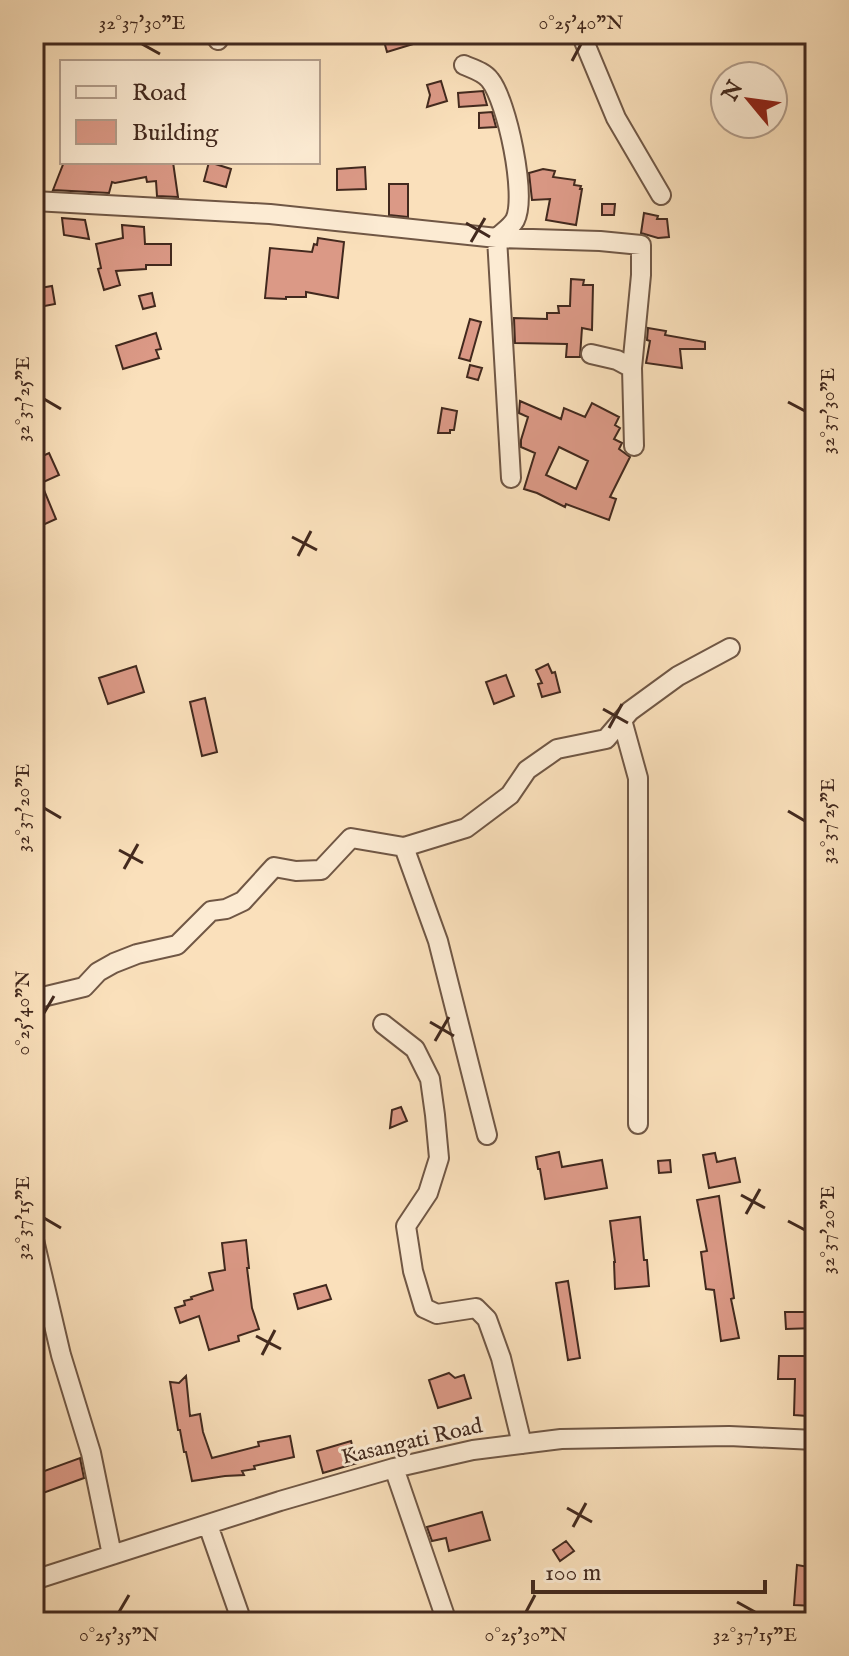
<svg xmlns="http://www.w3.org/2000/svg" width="849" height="1656" font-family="'IM FELL English',serif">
<rect width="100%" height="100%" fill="#fae0bb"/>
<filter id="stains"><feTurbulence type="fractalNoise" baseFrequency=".0025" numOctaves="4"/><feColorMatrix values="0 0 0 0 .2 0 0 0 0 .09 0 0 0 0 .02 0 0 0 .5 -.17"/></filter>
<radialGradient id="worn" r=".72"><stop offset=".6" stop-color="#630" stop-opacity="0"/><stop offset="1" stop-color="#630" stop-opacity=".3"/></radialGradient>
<path fill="#db9986" stroke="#42291e" stroke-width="2" fill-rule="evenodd" d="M382,34H435L436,37L387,52Z
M441,81L447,101L427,107L430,95L427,85Z
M483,91L487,105L459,107L458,93Z
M492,112L496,127L479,128V113Z
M64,162H173L178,197L157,196L156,181L147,182L146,177L115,183L112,182L109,193L53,190Z
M209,162L231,169L226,187L204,181Z
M365,167L366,189L337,190V169Z
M543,169L555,171L553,177L575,180L574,185L581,186L580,189H582L576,225L546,220L550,199L532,200L529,173Z
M389,184H408V217L389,215Z
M602,204H615L614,215H602Z
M644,213L658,216L657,219H667L669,237L658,238L641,233Z
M62,218L85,220L89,239L64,235Z
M122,225L144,227L145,244H171V265H146V269L116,271L120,285L104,290L98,269L101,268L96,244L123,238Z
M318,238L344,242L338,298L306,292V297H286V299L265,298L270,248L312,252L314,244L317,245Z
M571,279L584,280L583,285H593L592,330L582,328L580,357H566L567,344L515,343L514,318L547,319V313H559L558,306H570Z
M52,286L55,304L34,308V289Z
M152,293L155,306L143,309L139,296Z
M470,319L481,322L470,361L459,358Z
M648,328L666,331L665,335L705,342V349H680L682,368L646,363L650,341L647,340Z
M156,333L161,349L156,350L159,358L123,369L116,346Z
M470,365L482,368L478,380L467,377Z
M520,401L561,419L564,408L585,417L592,403L619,417L615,425L620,428L614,439L622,443L619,449L630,457L610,497L616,499L609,520L566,504L565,507L537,493L524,489L535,453L521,447V440L528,417L519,413ZM559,447L588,461L576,489L546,475Z
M442,408L457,411L454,430H450V433H438Z
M49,453L59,475L41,483L56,519L34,529V460Z
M548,664L552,673L555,672L560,692L542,697L538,684L542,683L536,670Z
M136,666L144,692L108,704L99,678Z
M506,675L514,696L494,704L486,682Z
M205,698L217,752L202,756L190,702Z
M401,1107L407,1121L390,1128L392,1110Z
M559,1152L562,1167L602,1160L607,1188L545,1199L540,1169H538L536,1157Z
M715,1153L717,1162L735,1158L740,1182L709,1188L703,1155Z
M670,1160L671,1172L659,1173L658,1161Z
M719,1196L734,1298L731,1299L739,1338L721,1341L714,1290L706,1289L701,1252L707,1251L697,1200Z
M640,1217L644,1260H647L649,1286L615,1289L614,1262H615L610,1221Z
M246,1240L249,1268H247L252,1308L259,1329L238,1336L239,1341L209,1350L199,1316L180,1323L175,1308L185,1305L184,1301L192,1299L191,1297L213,1290L209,1273L225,1270L222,1243Z
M568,1281L580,1358L568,1360L556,1283Z
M326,1285L331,1299L298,1309L294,1294Z
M785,1312H815V1328L786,1329Z
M779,1356H815V1379H809L807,1416L794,1415L795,1379H778Z
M449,1373L455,1378L464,1375L471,1398L438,1408L429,1380Z
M186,1376L190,1416L200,1414L203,1432L212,1458L259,1446L258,1442L290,1436L294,1457L254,1466L255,1469L242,1471L244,1475L225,1476L192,1481L186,1452H184L180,1430H178L170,1382L179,1383Z
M351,1441L357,1463L323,1473L317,1451Z
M80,1458L84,1478L43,1493L36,1474Z
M482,1512L490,1540L449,1551L446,1538L432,1541L427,1527Z
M566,1541L574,1551L560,1561L553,1550Z
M797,1565L815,1568V1606L794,1605Z"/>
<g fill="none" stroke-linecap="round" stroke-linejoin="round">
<g stroke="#705745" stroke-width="22">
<path id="minor" d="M214,34L218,40
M581,34L616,118L661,195
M464,65C473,69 484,72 490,80C507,101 527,196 515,220C511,227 503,232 497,238L511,478
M34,201L270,214L497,238L600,241L641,245V275L632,368
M591,354L617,360L632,368L634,446
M622,720L638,778V1124
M404,847L438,941L487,1135
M34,999L84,987L98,972L114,963L137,954L177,945L211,911L226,909L243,901L274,867L296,871L321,870L351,838L404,847L466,828L510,795L527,770L557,749L606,739L630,711L678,676L730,648
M383,1024L415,1049L430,1079L435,1115L439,1158L428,1193L406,1226L413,1271L424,1308L437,1314L476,1308L487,1319L501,1358L522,1444
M34,1240L61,1355L91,1453L112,1555
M394,1468L447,1622
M208,1525L242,1622
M34,1580L280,1501L394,1468L473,1450L561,1439L729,1436L815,1440"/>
</g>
<use href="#minor" stroke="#fcebd3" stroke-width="18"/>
</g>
<path fill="none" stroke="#42291e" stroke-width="3" d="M142,44L160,54M572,61L581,44M466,223L490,237M471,242L485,218M44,399L61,409M788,402L805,411M292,537L317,550M298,556L311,531M603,709L628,723M609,728L622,704M44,808L61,818M788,811L805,821M119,850L143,863M124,869L138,844M44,1013L54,996M430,1022L454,1036M435,1041L449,1017M741,1195L765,1208M746,1214L760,1189M44,1218L61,1228M788,1221L805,1230M256,1336L281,1349M262,1355L275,1330M567,1508L592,1522M573,1527L586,1503M737,1602L755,1612M119,1612L129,1595M526,1612L535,1595"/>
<g text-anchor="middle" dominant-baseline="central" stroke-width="6" stroke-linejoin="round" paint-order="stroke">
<g font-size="22" fill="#42291e" stroke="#fcebd3">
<text transform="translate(412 1442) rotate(-13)">Kasangati Road</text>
</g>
</g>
<rect width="849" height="1656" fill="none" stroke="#fae0bb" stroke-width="88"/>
<rect x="60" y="60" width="260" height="104" fill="#fcebd3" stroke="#b29d8b" stroke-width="2"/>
<rect x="76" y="86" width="40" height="12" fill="#fcebd3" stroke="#b29d8b" stroke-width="2"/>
<text x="132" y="100" font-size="24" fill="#42291e">Road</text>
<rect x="76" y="120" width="40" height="24" fill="#db9986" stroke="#b29d8b" stroke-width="2"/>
<text x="132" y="140" font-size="24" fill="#42291e">Building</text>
<g transform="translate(749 100) rotate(299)"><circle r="38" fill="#fcebd3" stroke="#b29d8b" stroke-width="2"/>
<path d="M0-6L14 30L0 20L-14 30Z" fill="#8f2418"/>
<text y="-12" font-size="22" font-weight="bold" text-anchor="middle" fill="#42291e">N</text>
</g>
<path d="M533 1580v12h232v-12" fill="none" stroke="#42291e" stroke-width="4"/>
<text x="545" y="1580" font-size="24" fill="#42291e" stroke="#fcebd3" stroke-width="6" paint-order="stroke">100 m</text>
<rect x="44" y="44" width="761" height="1568" fill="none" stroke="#42291e" stroke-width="3"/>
<g font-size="20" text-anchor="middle" fill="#42291e">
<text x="142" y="29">32°37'30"E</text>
<text x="581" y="29">0°25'40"N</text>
<text transform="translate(22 399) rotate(-90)" y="7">32°37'25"E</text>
<text transform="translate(827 411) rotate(-90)" y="7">32°37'30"E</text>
<text transform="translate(22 808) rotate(-90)" y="7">32°37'20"E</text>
<text transform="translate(827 821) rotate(-90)" y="7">32°37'25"E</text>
<text transform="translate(22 1013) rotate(-90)" y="7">0°25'40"N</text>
<text transform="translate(22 1218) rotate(-90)" y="7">32°37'15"E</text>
<text transform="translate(827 1230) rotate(-90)" y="7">32°37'20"E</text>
<text x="119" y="1641">0°25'35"N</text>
<text x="526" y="1641">0°25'30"N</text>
<text x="755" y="1641">32°37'15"E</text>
</g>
<rect width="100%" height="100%" filter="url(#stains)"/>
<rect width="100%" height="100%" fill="url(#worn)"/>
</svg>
